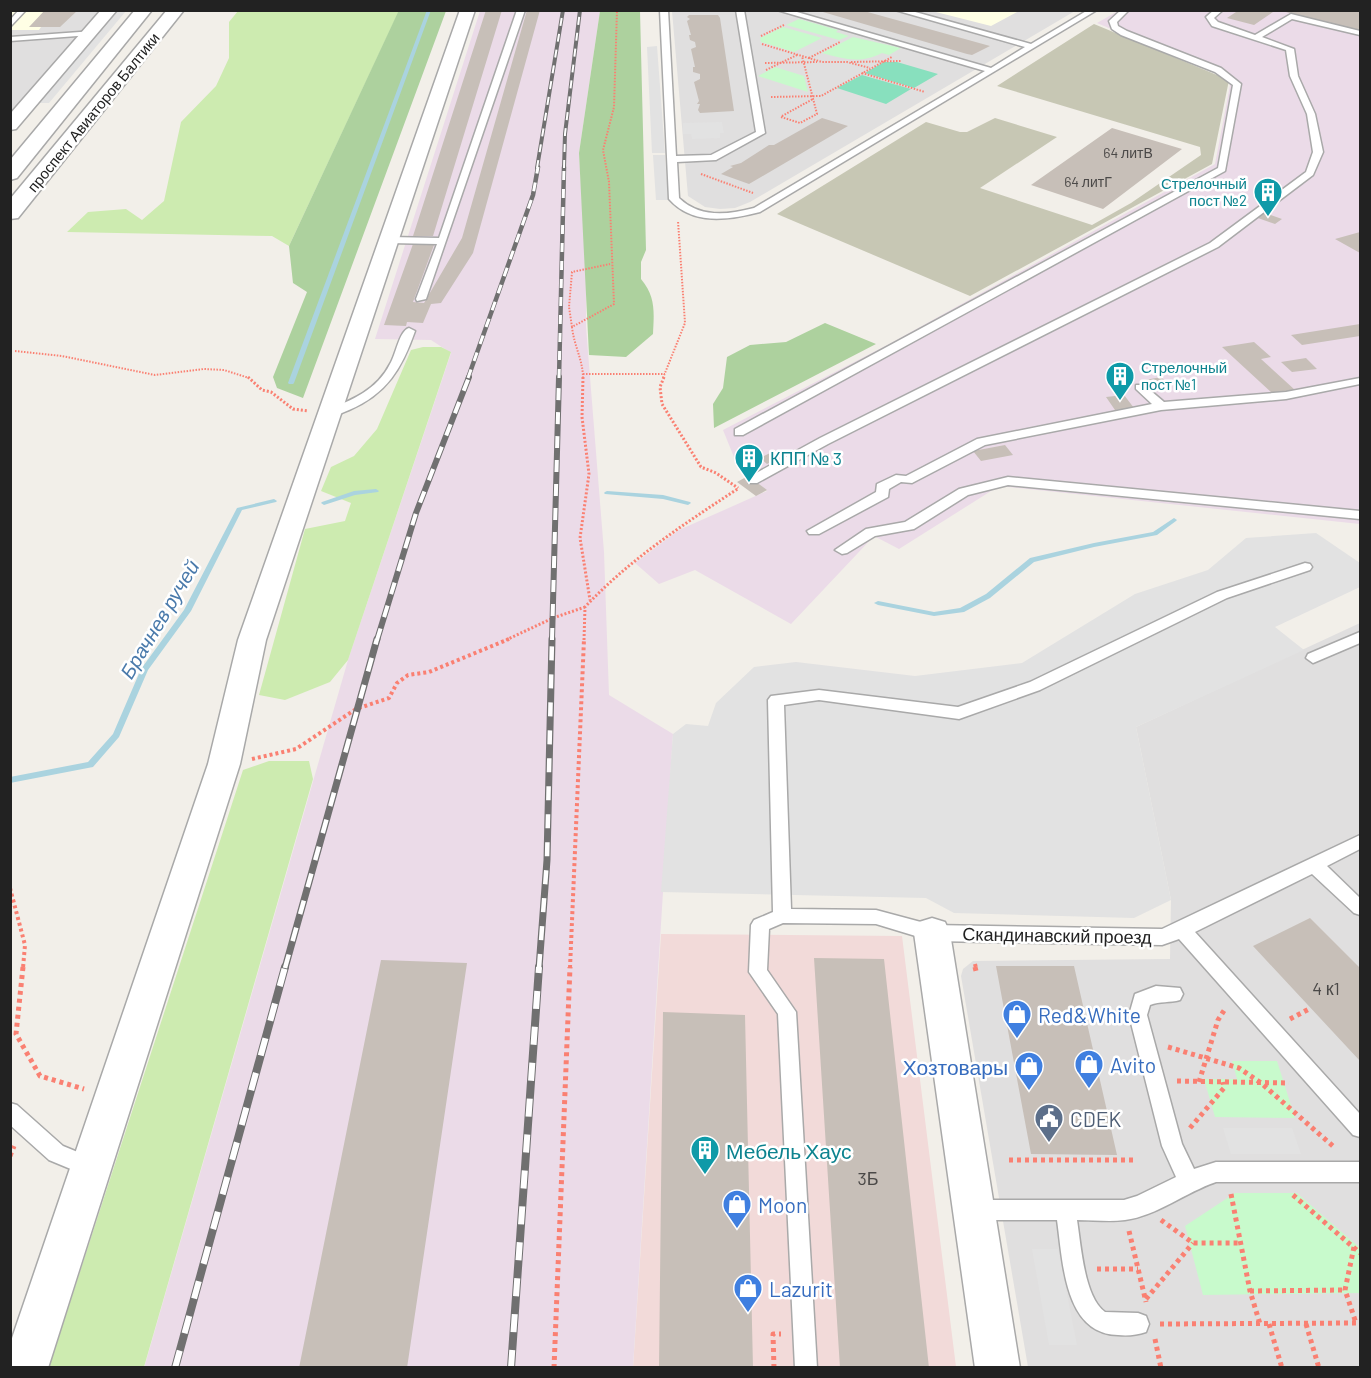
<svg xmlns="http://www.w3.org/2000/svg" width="1371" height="1378" font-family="Barlow,sans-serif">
<rect width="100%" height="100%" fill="#f2efe9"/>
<path fill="#e0dfdf" d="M11,11H99L11,113Z
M672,11H1075L750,202L735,208L720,209L705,207L688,196Z
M1360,623V1367H1028L961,976L963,969L973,961L1170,959L1171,900L1136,727Z"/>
<path fill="#f2dad9" d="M661,934L902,936L956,1367L633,1368Z"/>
<path fill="#ebdbe8" d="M480,11H600L579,153L586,268V327L604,552L609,695L673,734L633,1367L144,1368L348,660L451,353L431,340L375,339Z
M1118,11H1360V524L999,486L899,549L874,536L791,624L695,570L659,584L635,563L679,530L767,491L738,467L723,430L891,343L1215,164L1231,80L1097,23Z"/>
<path fill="#ffffe5" d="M10,11H45L30,27H41L39,30H11Z
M932,11H1019L991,26Z"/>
<path fill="#c7c7b4" d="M1094,24L1229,80L1212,164L970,296L777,214L926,122L960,132H967L995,118L1057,137L980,188L1092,225L1131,203L1201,155L1200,147L997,86Z"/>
<path fill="#cdebb0" d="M238,11H399L289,246L272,236L67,232L88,212L126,209L142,220L164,201L181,122L216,86L229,58V22Z
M423,347H441L451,352L348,660L330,682L285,700L259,695L305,529L345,521L351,503L321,491L331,467L354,456L377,429L411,350Z
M269,761H309L313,779L144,1367H49L243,770Z"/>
<path fill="#add19e" d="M399,10L446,11L303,398L277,388L273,377L307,292L293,283L289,246Z
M600,11H640L646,250L641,262V279C656,297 654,312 653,334L626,357L589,355L579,153Z
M825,323L876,344L714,428L713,404L723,388L727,357L750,345L786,342Z"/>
<path fill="#c8facc" d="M799,19L838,30L836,32L849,36L839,40L786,25Z
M783,27L822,38L794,52L761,42L760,38Z
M853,37L901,48L889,55L882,53C860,64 844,59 822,53Z
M775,67L804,76L808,92L758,76Z
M1232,1061H1277L1295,1118L1215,1117L1204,1079H1237Z
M1235,1193H1297L1360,1248V1293L1203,1295L1185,1226Z"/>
<path fill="#88e0be" d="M884,62H897L938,74L914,88L865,73Z
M862,75L911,89L886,104L837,88Z"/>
<path fill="#e2e2e2" d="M117,11H126L49,103H38Z
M657,46L665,153H652L647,47Z
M722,122L724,133H720V138L692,139L691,134H683V123Z
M653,155H665L668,200H656Z
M1316,533L1360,563V587L1275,627L1304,650L1136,727L1171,900L1134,918L954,913L926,898L661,892L673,734L686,724L708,726L716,703L754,667L796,662L915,676L1022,663L1135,594L1208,570L1246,538Z
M1223,1128H1292L1301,1154H1231Z
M1032,1249H1058L1077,1345H1049Z"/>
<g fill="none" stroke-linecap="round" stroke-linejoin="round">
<path fill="#aad3df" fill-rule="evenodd" d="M427,10H431L294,383L293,384H289L288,383Z
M376,489L379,491L378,492L355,495L324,505L321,503L322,502L354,491Z
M607,491L663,495L690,502L691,503L688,505L663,499L605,494L604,493L605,492Z
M274,499L277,501L276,502L242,510L191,611L148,670L119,737L93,767L10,783V777L88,762L113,734L141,669L184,610L237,508Z
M1174,518L1177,520L1176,521L1157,535L1094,547L1034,562L990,598L964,612L934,616L878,605L874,603L878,601L934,612L960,608L986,594L1030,558L1094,543L1153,532Z"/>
</g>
<path fill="#c7bfb8" d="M45,10H78L60,27H29Z
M486,10H502L433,236H413Z
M527,10H540L473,253L441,303L431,304L423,323L407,322L406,326L384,325L413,244L434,245L413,302L424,303L462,238Z
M816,10L864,11L990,46L972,55L967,54Z
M1239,10H1276L1254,25L1227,18Z
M1282,10H1360V31L1282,11Z
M689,15H718L720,18L734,111L700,113L698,110L700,104H697L699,101L694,82L700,79V74L693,72V67H695L691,49L696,47L695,42L690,40L689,35H691L687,21L690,19L687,17Z
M822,118L848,126L749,184L721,174L733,167L730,166L741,163L769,145H774Z
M1112,128L1182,149L1103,209L1031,185Z
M1262,212L1282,219L1275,224L1255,217Z
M1360,232V253L1335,239Z
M1360,324V336L1302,345L1291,335Z
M1254,342L1271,357L1261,359L1295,390L1273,394L1222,347Z
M1306,358L1317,369L1292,372L1281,362Z
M1161,377L1169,385L1148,389L1140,381Z
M1124,395L1134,408L1115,410L1106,397Z
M1005,445L1013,455L981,461L973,451Z
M774,451L781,457L767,464L760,458Z
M748,476L767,490L756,496L737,482Z
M1310,918L1360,968V1061L1253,946Z
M814,958L884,959L929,1368H840Z
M381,960L467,963L407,1368H299Z
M996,966H1074L1117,1155L1031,1154Z
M663,1012L745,1015L753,1368H659Z"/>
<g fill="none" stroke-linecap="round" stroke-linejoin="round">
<g stroke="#a9a9a9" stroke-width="3">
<path id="service" d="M19,10H26L10,27V20Z
M517,10H525L426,299L417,301L416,299L437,244L390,243L385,240L390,237L439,238Z
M660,10H668L676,156L711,155L756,132L736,10H744L765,133L716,160L677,162L679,198C700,218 727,215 754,208L985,71L777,10H790L991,68L1025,47L895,10H908L1031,44L1088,10H1097L760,212C729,220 693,226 669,199Z
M1121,10H1129L1117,22L1118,26L1127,31L1221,68L1241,84L1225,171L743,435H735V429L1218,168L1233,85L1215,72L1121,35L1112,29L1109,21Z
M1214,10H1223L1214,18L1218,22L1255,35L1291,14L1360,31V35L1292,19L1262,37L1294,49L1298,76L1315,114L1323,152L1313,175L1218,247L828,444L757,483H749V477L820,438L1210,243L1306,172L1313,152L1307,114L1290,76L1286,50L1212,26L1206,17Z
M94,31L91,35L10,41V37Z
M409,328L415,331C402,368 387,394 349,410C342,413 335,417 327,416V410C352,400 377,390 390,364C396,355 399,331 409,328Z
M1360,378V384L1286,399L1161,410L985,445L912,483L901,482L889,489L888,497L819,534H809L807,531L876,492L877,484L896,475L906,476L977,439L1152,404L1136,389V385H1144L1164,402L1286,392Z
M1008,477L1360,511V519L1008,485L968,495L914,529L875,536L847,553L842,554L835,550L866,529L905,522L959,489Z
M1305,563L1310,564L1312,567L1310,570L1227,598L1040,690L959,719L819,700L784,705L791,909L876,910L932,925L1162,929L1360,835V849L1327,866L1360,898V915L1354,913L1312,874L1195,932L1360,1114V1137L1353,1135L1179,939L1162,945L932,941L876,924L783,923L769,929L767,970L796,1012L817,1368H795L778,1014L749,972L751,925L754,920L773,912L768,700L771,696L819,690L958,707L1030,682L1217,592Z
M1360,632V643L1313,663L1306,658L1308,654Z
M1156,986L1180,988L1183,994L1180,1000C1170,1003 1160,1001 1150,1005L1147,1015L1182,1144L1194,1169L1216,1162H1360V1182H1216C1186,1192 1157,1216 1125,1220C1110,1222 1093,1220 1077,1220C1081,1245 1084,1297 1105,1312L1138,1313L1146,1316L1149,1324L1146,1332C1137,1335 1128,1336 1118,1335C1064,1334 1063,1261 1057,1220H975L968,1217L965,1210L968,1203L975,1200H1124L1137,1196L1176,1177L1162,1146L1129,1015L1135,994Z
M10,1103L17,1105L63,1146L97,1160L100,1167L97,1174L90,1177L49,1160L10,1125Z"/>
</g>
<g stroke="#a9a9a9" stroke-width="3">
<path id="minor" d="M101,10H117L16,129L10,130V114Z
M460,10H475L266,640L240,764L48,1368H10V1344L208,764L238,640Z
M932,918L945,922L950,933L1020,1368H975L914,933L919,922Z"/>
</g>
<g stroke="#a9a9a9" stroke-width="3">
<path id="tertiary" d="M135,10H152L17,178L10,180V160Z
M167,10H184L18,218L10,219V199Z"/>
</g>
<path stroke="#fa8072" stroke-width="2" stroke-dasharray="1.5 1.5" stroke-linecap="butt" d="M761,36L784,25
M762,44L822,62H847L870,68
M809,58L840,42
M851,62L901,61
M765,63L817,62
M766,70L797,55
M862,73L925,92
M771,97L821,96L892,57
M782,116L813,99
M781,117L800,123L817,114L802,56
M701,174L753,193
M572,327L569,307L572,272L610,264
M15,351L62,356L155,375L204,369L224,370L249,378
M583,374H665
M583,378C583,360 574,346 572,327L614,304L609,182L603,150L614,107L617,10
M663,378L685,323L678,221"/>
<path stroke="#fa8072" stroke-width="3" stroke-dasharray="2 2" stroke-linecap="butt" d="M248,377L262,390L271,392L293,409L308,411
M583,377L582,417L589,474L580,538L590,600
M664,377L660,387L662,404L701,467L716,473L738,488
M506,640L553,618L585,607
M584,640L585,607C630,559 684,524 739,488"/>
<path stroke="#fa8072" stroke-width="4" stroke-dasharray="3 3" stroke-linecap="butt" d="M252,759L296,749L356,709L389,698L397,683L408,675L429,672L509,639
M10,888L25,945L23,968
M975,964L976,968
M570,968L584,639"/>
<path stroke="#fa8072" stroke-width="5" stroke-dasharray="4 4" stroke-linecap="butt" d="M23,967L16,1034L40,1076L84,1089
M975,967L976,971
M1290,1019L1311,1008
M1168,1047L1239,1068L1261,1083L1334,1147
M1177,1081L1289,1083
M1199,1082L1218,1020L1225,1009
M1190,1128L1224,1088L1223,1082
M10,1156L14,1146
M1009,1160H1134
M1231,1194L1250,1291L1260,1324
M1293,1195L1360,1253
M1161,1220L1193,1243H1241
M1129,1231L1146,1302
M1354,1247L1345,1290L1356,1323
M1097,1269H1138
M1250,1291L1345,1290
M1146,1299L1193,1243
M1160,1324L1360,1323
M1269,1324L1282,1368
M1306,1324L1319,1368
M1155,1339L1161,1368
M554,1368L570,967
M774,1368L773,1334H781"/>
<use href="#service" fill="#fff" fill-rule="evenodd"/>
<use href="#minor" fill="#fff" fill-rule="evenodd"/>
<use href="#tertiary" fill="#fff" fill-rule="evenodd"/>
<g stroke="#707070" stroke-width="4">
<path id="rail-far4" d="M537,168L563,10
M564,168L565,134L580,10"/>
</g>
<g stroke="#707070" stroke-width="4.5">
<path id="rail-far3" d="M468,378L533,195L538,167
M559,378L564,167"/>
</g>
<g stroke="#707070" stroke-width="6">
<path id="rail-far2" d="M377,640L416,513L469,377
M552,640L559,377"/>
</g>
<g stroke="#707070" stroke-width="7">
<path id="rail-far1" d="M285,968L377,639
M539,968L547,860L552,639"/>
</g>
<g stroke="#707070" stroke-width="8">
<path id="rail" d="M175,1368L285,967
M511,1368L539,967"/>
</g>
<use href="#rail-far4" stroke="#fff" stroke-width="2" stroke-dasharray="8" stroke-linecap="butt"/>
<use href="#rail-far3" stroke="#fff" stroke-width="3" stroke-dasharray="9" stroke-linecap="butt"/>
<use href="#rail-far2" stroke="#fff" stroke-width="4" stroke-dasharray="12" stroke-linecap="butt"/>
<use href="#rail-far1" stroke="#fff" stroke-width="4.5" stroke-dasharray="14" stroke-linecap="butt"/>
<use href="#rail" stroke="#fff" stroke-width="6" stroke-dasharray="18" stroke-linecap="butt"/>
</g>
<defs>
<g id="building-pin" transform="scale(1.5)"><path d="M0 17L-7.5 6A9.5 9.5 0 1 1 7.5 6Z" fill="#0f9aa8" stroke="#fff"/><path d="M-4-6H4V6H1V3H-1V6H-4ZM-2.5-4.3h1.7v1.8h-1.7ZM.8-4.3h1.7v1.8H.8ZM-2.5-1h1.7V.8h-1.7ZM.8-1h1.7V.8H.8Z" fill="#fff"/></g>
<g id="shop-pin" transform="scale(1.5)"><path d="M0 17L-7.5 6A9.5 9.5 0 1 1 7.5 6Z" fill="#3f7fe0" stroke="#fff"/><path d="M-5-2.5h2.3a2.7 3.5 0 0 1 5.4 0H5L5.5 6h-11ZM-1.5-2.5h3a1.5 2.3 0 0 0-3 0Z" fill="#fff"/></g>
<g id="civic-pin" transform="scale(1.5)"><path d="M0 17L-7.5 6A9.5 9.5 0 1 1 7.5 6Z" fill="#5c6f8a" stroke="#fff"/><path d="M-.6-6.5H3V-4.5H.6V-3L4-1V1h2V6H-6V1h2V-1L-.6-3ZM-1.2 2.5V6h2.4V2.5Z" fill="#fff"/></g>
</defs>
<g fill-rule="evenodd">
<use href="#building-pin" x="1268" y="192"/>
<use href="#building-pin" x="1120" y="376"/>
<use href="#building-pin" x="749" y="458"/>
<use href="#shop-pin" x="1017" y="1014"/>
<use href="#shop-pin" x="1089" y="1064"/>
<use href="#shop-pin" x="1029" y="1066"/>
<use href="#civic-pin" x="1049" y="1118"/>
<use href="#building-pin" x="705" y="1150"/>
<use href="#shop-pin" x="737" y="1204"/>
<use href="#shop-pin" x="748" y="1288"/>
</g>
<g text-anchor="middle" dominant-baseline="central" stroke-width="5" stroke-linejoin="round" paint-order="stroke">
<g font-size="14" fill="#4b4948">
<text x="1128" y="152">64 литВ</text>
<text x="1088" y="181">64 литГ</text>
</g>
<g font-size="15" fill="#222" stroke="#fff">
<text transform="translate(93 112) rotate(-51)">проспект Авиаторов Балтики</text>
</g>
<g font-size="15" fill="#0d838f" stroke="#fff" text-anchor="end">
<text x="1247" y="183">Стрелочный<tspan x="1247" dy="17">пост №2</tspan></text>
<text x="1141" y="367" text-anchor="start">Стрелочный<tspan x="1141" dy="17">пост №1</tspan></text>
</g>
<g font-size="18" fill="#0d838f" stroke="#fff" text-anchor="start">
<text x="770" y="458">КПП № 3</text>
</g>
<g font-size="18" fill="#222" stroke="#fff">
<text transform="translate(1057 935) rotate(1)">Скандинавский проезд</text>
</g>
<g font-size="18" fill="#4b4948">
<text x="1326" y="988">4 к1</text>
<text x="868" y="1178">3Б</text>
</g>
<g font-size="20" font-style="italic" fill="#4a7aab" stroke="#fff">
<text transform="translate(159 619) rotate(-59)">Брачнев ручей</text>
</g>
<g font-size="21" fill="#366cbe" stroke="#fff" text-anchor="start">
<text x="1038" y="1014">Red&amp;White</text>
<text x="1110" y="1064">Avito</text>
<text x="1008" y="1066" text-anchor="end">Хозтовары</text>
<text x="758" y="1204">Moon</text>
<text x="769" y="1288">Lazurit</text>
</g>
<g font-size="21" fill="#4e5e75" stroke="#fff" text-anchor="start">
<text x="1070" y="1118">CDEK</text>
</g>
<g font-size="21" fill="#0d838f" stroke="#fff" text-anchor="start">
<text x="726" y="1150">Мебель Хаус</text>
</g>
</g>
<rect width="1371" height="1378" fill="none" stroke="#222222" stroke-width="24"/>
</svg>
